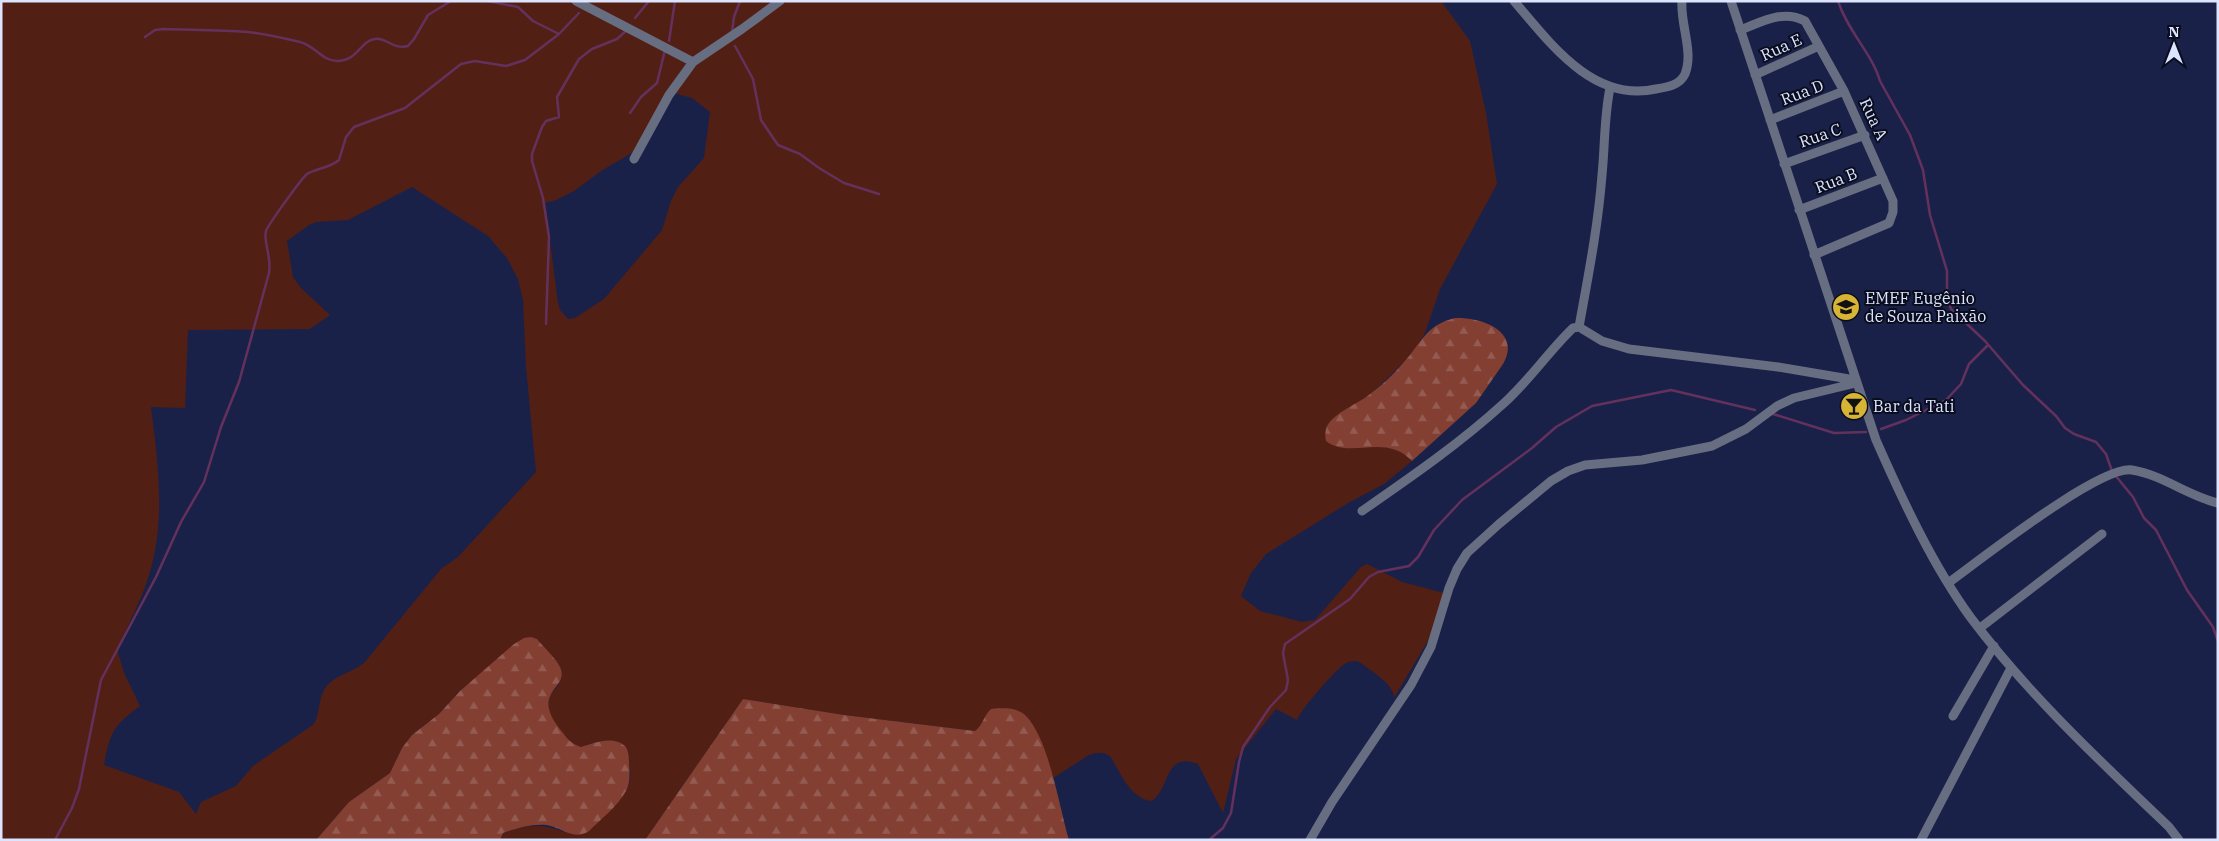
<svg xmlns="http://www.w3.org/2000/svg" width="2219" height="841" font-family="'IBM Plex Serif',serif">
<defs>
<pattern id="forest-firs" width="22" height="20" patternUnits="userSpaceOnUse" patternTransform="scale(1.25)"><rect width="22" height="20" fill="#823f32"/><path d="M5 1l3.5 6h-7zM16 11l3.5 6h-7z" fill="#935b51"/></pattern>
</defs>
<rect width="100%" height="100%" fill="#1a2148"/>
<path fill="#521f15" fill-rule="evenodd" d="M1,1H1441L1470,41L1486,113L1497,184L1440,289L1425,333L1416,348L1403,363L1371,394L1337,416L1327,427L1347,447C1372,448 1393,441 1412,461L1384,484L1348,503L1266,554L1251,573L1241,596L1260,611L1302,622L1315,620L1361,567L1367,564L1402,582L1444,593L1429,639L1394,698C1394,683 1369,670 1358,661C1354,661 1350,661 1346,663C1337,668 1300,710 1297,720L1276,709L1236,759L1223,813L1198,764C1164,751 1171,787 1152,801C1130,799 1121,773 1110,756C1103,752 1097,752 1089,755L1053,778L1038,735L1025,715L981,726L975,731L844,715L743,699L645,840H500L503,833C523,825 544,823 563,832C587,819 635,804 630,770C628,762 624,752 621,744L609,741L596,742L581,747L576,745L567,740L556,727L549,714L548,697L558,686L560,666L537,639L524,638L460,691L439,714L412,735L402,748L390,773L349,802L316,840H1ZM670,92L692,98L710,112L704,158L678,187L671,201L662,230L604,299L575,318L568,319L560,310L558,303L545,203L556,200L574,191L601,171L635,151ZM412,187L488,236L507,258L518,279L523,300L526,367L536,472L458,557L441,569L364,663C352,673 333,675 324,690C318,701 320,713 314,724L253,766L236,786L201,802L196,814L179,792L104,765C110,732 113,726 140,706L124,673L117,649C128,625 141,601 149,575C166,522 158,462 151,407L185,408L188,330L310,329L330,315L301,288L293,277L287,241L309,225L316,222L348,220Z"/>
<path fill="url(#forest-firs)" d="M1455,318C1481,317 1522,331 1503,364L1476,403L1412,461C1385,432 1350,460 1326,441C1325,437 1325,431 1327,426C1335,412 1358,404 1370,394C1382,385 1394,374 1404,362C1422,342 1426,325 1455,318Z
M531,637L537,639C542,645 557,660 559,665C573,690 526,689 563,733C568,740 572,744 581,747C593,743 613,735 625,746C629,750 629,760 629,765C630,773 630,784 626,791C617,807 602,818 589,831C576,840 564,830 551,826C537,822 517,828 503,833L500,840H316L349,802L390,773L402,748L412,735L439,714L460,691L514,644L524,638Z
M743,699L844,715L975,731C983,725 984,715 991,709C1003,708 1016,707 1025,715C1049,738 1059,807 1069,840H645Z"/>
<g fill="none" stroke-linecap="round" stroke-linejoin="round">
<path stroke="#64315d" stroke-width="2.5" d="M487,1L518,7L533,21L559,34
M1838,1C1848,32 1872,53 1880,81L1910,135L1923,170L1930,215L1947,271V297L1951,309L1985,341L2023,385L2056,416L2065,428L2074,434L2096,442L2106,454L2112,471
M635,18L649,1
M732,32L734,17L740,1
M145,37L155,30L163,29C191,30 219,30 248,32C265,34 283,38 300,42C314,45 322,61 337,61C358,61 360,41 375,39C387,37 392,50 408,46L414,39L428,15L451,1
M669,41L675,1
M735,46L753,79L761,120L778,145L800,154L819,168L844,183L879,194
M630,113L641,97L657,83L665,50
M546,324L549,237L543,198L532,161V154L542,127L546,121L559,117L557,97L579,59L592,49L617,39L627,30
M1773,414L1834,433L1866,432
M1881,429L1906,420L1946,400L1961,384L1969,364L1988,345
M2115,475L2133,497L2144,518L2156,530L2187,590L2213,627L2218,641
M55,840L72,808L79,789L101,680L156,577L181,522L204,482L221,427L239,382L269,273C272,258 263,241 266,231C268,225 301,179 307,174C317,168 330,168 339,160L346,137L354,127L405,108L461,64L475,61L506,66L525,60L559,34L579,13
M1209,840L1223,828L1231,813L1239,762L1243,747L1270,707L1286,690L1288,680L1283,653L1285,644L1350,599L1369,577L1378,572L1409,566L1418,557L1434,530L1462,500L1532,448L1556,427L1592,406L1671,390L1755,410"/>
<path stroke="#686e82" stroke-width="9" d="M576,1L693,62
M1514,1C1550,43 1593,103 1656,89C1668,87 1680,85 1685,74C1694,52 1680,24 1682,1
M1731,1L1876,440C1902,499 1933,566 1971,618C2029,695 2100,761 2169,827L2179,840
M1740,30C1762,22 1783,9 1805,21L1844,91L1893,201V212L1889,223L1814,255
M1755,75L1819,46
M1770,120L1844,91
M634,159L669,95L693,62L742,29L780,1
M1784,164L1865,135
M1799,210L1883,178
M1579,327C1588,277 1598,227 1602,175C1605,146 1604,117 1610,88
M1362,511C1411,477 1459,444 1503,404C1529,381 1548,352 1573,328L1579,327L1602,341L1629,349L1778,367L1855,380
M1948,583C1980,560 2100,465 2132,470C2163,475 2188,496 2218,503
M1980,628L2102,534
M1953,716L1994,646
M1310,840L1332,802L1411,685L1431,647L1449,588L1457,569L1467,553L1499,524L1551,481L1568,471L1585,465L1642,460L1712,446L1746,429L1777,406L1794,398L1856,383
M1921,840L2011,668"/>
</g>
<defs>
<g id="school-disc" transform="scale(1.4375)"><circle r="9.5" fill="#d8b434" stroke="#090d1e"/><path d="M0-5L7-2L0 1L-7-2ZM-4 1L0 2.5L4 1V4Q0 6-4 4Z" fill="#111"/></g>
<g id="bar-disc" transform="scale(1.4375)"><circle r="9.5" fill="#d8b434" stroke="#090d1e"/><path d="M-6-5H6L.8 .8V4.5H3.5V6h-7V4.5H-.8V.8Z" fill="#111"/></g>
</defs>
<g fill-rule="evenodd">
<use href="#school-disc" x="1846" y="307"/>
<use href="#bar-disc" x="1854" y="406"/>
</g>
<g text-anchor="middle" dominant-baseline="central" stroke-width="4" stroke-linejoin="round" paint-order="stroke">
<g font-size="16" fill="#dde4fe" stroke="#090d1e">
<text transform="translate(1781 47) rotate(-24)">Rua E</text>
<text transform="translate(1802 92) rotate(-21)">Rua D</text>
<text transform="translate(1874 119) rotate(65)">Rua A</text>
<text transform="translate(1820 135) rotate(-19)">Rua C</text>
<text transform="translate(1836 180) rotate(-21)">Rua B</text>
</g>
<g font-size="16" fill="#dde4fe" stroke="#090d1e" text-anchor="start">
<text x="1865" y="298">EMEF Eugênio<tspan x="1865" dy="18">de Souza Paixão</tspan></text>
<text x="1873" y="406">Bar da Tati</text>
</g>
</g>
<rect width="2219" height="841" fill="none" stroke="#dde4fe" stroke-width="5"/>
<g transform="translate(2174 45)" stroke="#090d1e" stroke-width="4" paint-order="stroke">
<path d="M0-4L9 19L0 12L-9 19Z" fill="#dde4fe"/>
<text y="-8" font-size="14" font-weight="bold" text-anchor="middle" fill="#dde4fe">N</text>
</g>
</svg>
